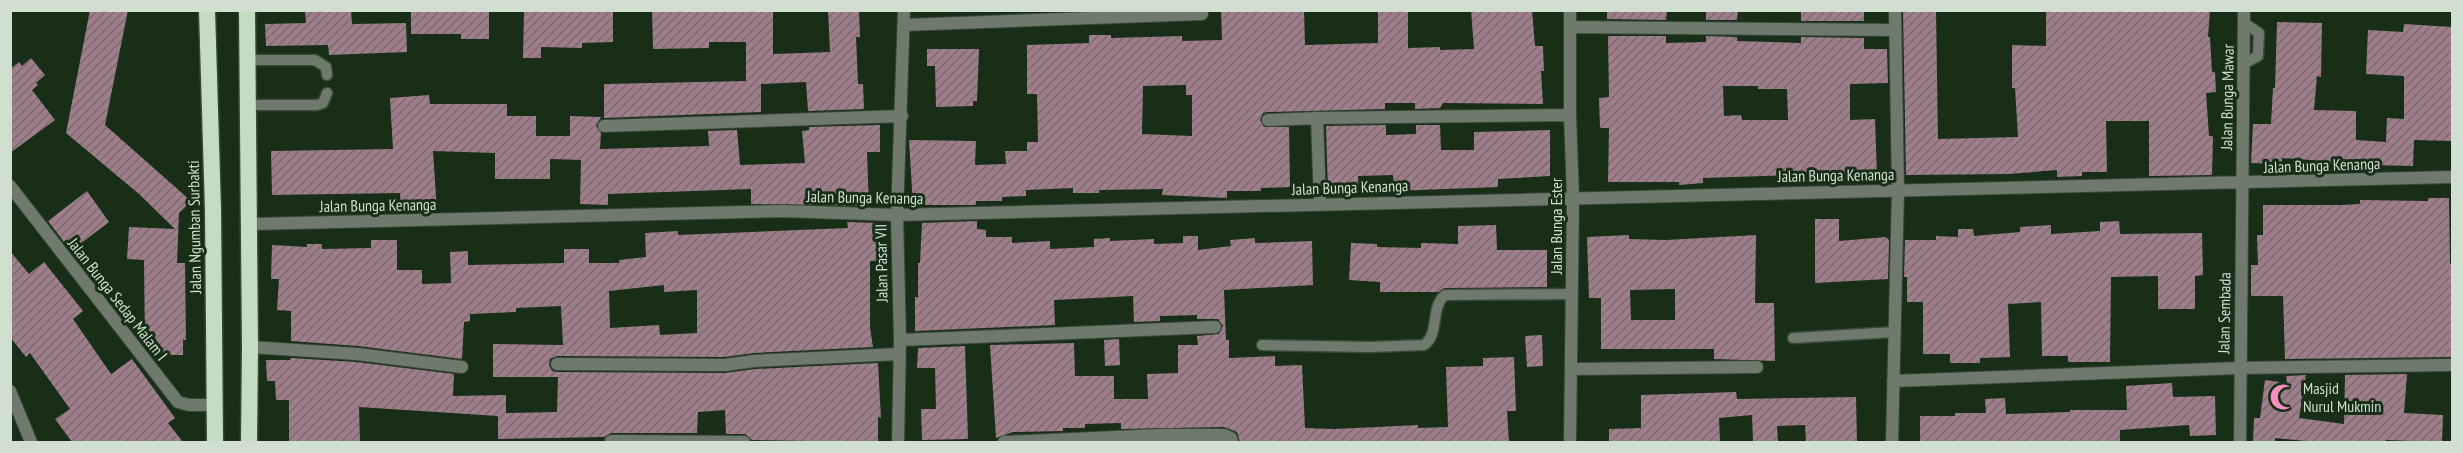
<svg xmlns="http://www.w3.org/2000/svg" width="2463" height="453" font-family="'PT Sans Narrow',sans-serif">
<defs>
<pattern id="building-hatch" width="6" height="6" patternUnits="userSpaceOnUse" patternTransform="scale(1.5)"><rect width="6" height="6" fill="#9e7e8b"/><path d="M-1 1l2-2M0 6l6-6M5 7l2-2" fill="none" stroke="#7d6970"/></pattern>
</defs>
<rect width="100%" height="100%" fill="#182e17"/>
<path fill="url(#building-hatch)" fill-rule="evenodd" d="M90,10H128L105,125L191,201L179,213L177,263H185L186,340H183V355H152L145,346L144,260L127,259L129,227L175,229L139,194L66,133Z
M305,10H351L352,24L406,23L407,52L329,55L328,45L266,46L265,24L306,23Z
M411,10H489V39H461V34H411Z
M524,10H613V42L582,43V48L541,47V58H523Z
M652,10H773V54L830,52L828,10H859L860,37H856L858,84H863L864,109L808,111L806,82L761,84V112L604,118V84L746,81V42H709V48L653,49Z
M1221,10H1304L1305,45L1378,43V10H1408V48L1440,47V50L1474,49L1471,10H1532L1535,46H1543L1544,71H1541L1543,104L1443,103L1440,108L1415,109V103H1385V109L1267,112L1263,113L1260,120L1264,127H1289L1290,187L1261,188V191H1227V198L1162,195L1163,189L1099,190V193H1073V188L1026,190V196L1002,197V201H976V205H913L909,140L976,141L975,165L1006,164L1005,151H1027V142H1038L1037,94H1027V45L1089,43V35H1111V38L1182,36V41L1222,40ZM1186,85V95H1192V136L1142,134L1143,86Z
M1607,10H1667L1666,20L1607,19Z
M1706,10H1738L1737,20H1706Z
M1801,10H1864V21H1801Z
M1903,10H1936L1938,139L2018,137L2015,88H2012V45L2046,46V10H2210L2208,37H2210L2212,72H2215L2216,92L2206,93L2209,136H2213L2212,175L2149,176V121H2106L2107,172H2082V176L2057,177V170L2009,174L1906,175Z
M2277,22L2322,23L2321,77L2317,76L2314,110L2356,111V140L2386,142L2387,118L2404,119V76L2366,74L2368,30L2403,32L2404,24L2452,27V141L2414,140L2413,166L2324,164V161L2282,158V164L2251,163L2253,124H2271L2273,88H2275Z
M1608,36H1666V43L1706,42V36L1737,37V41L1801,43V37L1864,38V49H1887L1888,83L1850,84V120L1875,119L1877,175L1850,176V182H1819V176L1792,175L1703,178V183L1679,185V182H1608L1609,128H1600L1599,98L1609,97ZM1723,86H1758V89H1787L1788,120H1742L1741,115L1724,116Z
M927,49H979L977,101H973V106L936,107L935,66H927Z
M31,58L45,75L36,83L38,85L32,90L55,120L10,153V69L19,62L22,66Z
M429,95L430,104H507V116H536V136H570V116L601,117L596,126L601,133L600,149L709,146L708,131L737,130L740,165L805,163L802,131L809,130V127L880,125V152H867L869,206L751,204V189L608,194V205L580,204L581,160L550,159V179H495V153L433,151L437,211L401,212L400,193L272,195L271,151L393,149L390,98Z
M1386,125V135L1416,134V125H1440L1441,150H1474V132L1550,130V176L1498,179V187L1394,191L1393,175L1358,176L1359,192L1328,193L1326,126Z
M87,191L109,222L71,251L48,221Z
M2428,198H2449L2450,264H2452V357L2285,359L2283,296H2251V265H2258L2257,235H2263V205H2341L2360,204V200L2428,201Z
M1815,219H1839V241L1886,237L1889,240L1888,279L1815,283Z
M977,221V229L986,230V237H1012V243L1050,241V249L1094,247V239L1110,238V241L1154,239V244L1183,243V236H1198V250L1231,246L1230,240L1255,238V243L1312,241L1313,285L1224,290L1226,340H1229V358L1275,356V366L1302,365L1305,428L1335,429L1418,425V428L1448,427L1446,367L1483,366V358L1514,357L1516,411H1507L1509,442H1240L1237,432L1224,427L1121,429V423L1085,424V428H1063V431L1013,432L996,438L990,345L1074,343L1075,376H1114V399H1148L1147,374L1178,373V345H1198L1197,336L1219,334L1223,326L1218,319H1197V315L1160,316V321L1134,322L1133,296L1054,300L1055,325L915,331V297H918V263H920L922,223Z
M2119,221L2120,234L2202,233L2203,275L2195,276V309H2158V276L2111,277L2110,362H2068V356H2042L2041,302L2008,304L2010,357L1980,358V363H1950V354H1923V302H1907V277H1904L1905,240H1936V236L1958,237V229H1973L1974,236L2020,232V227L2051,225V234L2100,231V222Z
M847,222L880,223V261H870V328L873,347L754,353L724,357L557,356L550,359L549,365L552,371L557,372L725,373L755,369L878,363L881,418L878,417V442L752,440L745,434H726L725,410L698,412L697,433H611L604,437L498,439V416L359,407L360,442H289V400H276L275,381H267L266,360H290L291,358L356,362L454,374L453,396L506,395V413L557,412L558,377H493V344L563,345L561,306L516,308V312L470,314V321L464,322L462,359L358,346L291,341V311L277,310L279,279H271L272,245L307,247V244H322V249L371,248V240H397V270H422V284L451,283L450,252L468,251V265L564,263V249H589V263H619V260L646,257L645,233L678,231V235L848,228ZM664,285V292L697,290V333L660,335L659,325L610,328L609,291Z
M1496,225L1497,250H1547V287L1445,288L1438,292H1380V282L1349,280L1351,243L1377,244V247L1421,248V243L1458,244V226Z
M1629,235V239L1666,240L1756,235L1755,303H1774L1775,361L1714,359V349H1601V298H1589L1587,237ZM1675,289V320H1631L1630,290Z
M10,251L29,274L44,262L83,311L73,319L111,374L132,359L175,418L168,423L183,442H72L55,419L70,409L30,353L26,357L10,337Z
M1542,335L1543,366L1527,367L1525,336Z
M1119,339L1120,365L1105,366L1104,340Z
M965,346L968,439L922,440L921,409H936L935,368H917L918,348Z
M2407,374L2404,413L2443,415L2442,442L2386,440V442H2315L2275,438V442H2253L2254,418H2260L2265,380L2287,383L2286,376L2306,375L2299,418L2344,424L2345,375Z
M2172,383L2173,397L2215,396L2216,435L2190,436L2189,425L2120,430V442H1920V416H1955V413H1986L1985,399L2005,398L2006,414L2070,412V410H2127L2126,386Z
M1736,392L1737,399L1856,397L1857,442H1806L1805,425L1777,426L1778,442H1753L1752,415L1719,418L1720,442H1609V429L1641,428V395Z"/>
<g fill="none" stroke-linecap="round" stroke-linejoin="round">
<g stroke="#364a35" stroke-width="13">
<path id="service" d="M2244,23L2259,33L2258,56L2245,63
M248,60H315L326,67L327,75
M248,105H317L323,103L327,93
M1793,338L1895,332
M1262,345L1370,347L1424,345C1440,334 1430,307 1445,295L1572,294"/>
</g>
<g stroke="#364a35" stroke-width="14">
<path id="minor" d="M1570,10V115L1573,197L1570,442
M904,25L1202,14
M1570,27L1895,30
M1268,120L1317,118
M604,126L902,116
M10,186L178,402L189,405H214
M1320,204L1317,118L1570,115
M900,340L1215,327
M250,347L357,354L462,367
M557,364L725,365L754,361L899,354
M1572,369L1757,367
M1893,381L2239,368L2452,365
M10,391L31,442
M611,441L744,442
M898,442L900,340L897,215L904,10
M1004,442L1160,435H1224L1231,438L1232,442
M1892,442L1898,190L1895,10"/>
</g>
<g stroke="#364a35" stroke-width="14">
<path id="tertiary" d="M249,224L782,211L897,215L2452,177
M2240,442L2244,10"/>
</g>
<g stroke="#364a35" stroke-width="19">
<path id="trunk" d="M207,10L213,211L215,442
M247,10L250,347L249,442"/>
</g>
<use href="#service" stroke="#6f796e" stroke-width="10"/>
<use href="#minor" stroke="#6f796e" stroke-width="12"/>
<use href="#tertiary" stroke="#6f796e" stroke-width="12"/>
<use href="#trunk" stroke="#c4dcc2" stroke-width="16"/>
</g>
<defs>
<g id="mosque-bare" transform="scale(2.07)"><path d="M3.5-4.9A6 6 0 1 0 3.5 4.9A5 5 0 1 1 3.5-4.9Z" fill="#fc8fc2" stroke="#182e17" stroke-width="2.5" paint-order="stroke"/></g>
</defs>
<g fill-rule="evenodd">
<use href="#mosque-bare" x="2283" y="397"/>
</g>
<g text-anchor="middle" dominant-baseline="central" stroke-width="6" stroke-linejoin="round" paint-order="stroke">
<g font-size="16" fill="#d1dfd0" stroke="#182e17">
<text transform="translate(2227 97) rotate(-89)">Jalan Bunga Mawar</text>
<text transform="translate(2322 165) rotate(-2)">Jalan Bunga Kenanga</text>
<text transform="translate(1836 175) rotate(-1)">Jalan Bunga Kenanga</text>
<text transform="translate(1350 187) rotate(-2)">Jalan Bunga Kenanga</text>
<text transform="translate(865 197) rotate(1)">Jalan Bunga Kenanga</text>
<text transform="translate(378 205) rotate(-1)">Jalan Bunga Kenanga</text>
<text transform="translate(1556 226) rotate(-90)">Jalan Bunga Ester</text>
<text transform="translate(194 227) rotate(-91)">Jalan Ngumban Surbakti</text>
<text transform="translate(881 263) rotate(-91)">Jalan Pasar VII</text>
<text transform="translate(118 299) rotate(52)">Jalan Bunga Sedap Malam I</text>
<text transform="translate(2224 313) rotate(-89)">Jalan Sembada</text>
</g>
<g font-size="16" fill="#d1dfd0" stroke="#182e17" text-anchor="start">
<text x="2303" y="388">Masjid<tspan x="2303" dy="18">Nurul Mukmin</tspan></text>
</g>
</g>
<rect width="2463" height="453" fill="none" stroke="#d1dfd0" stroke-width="24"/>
</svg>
